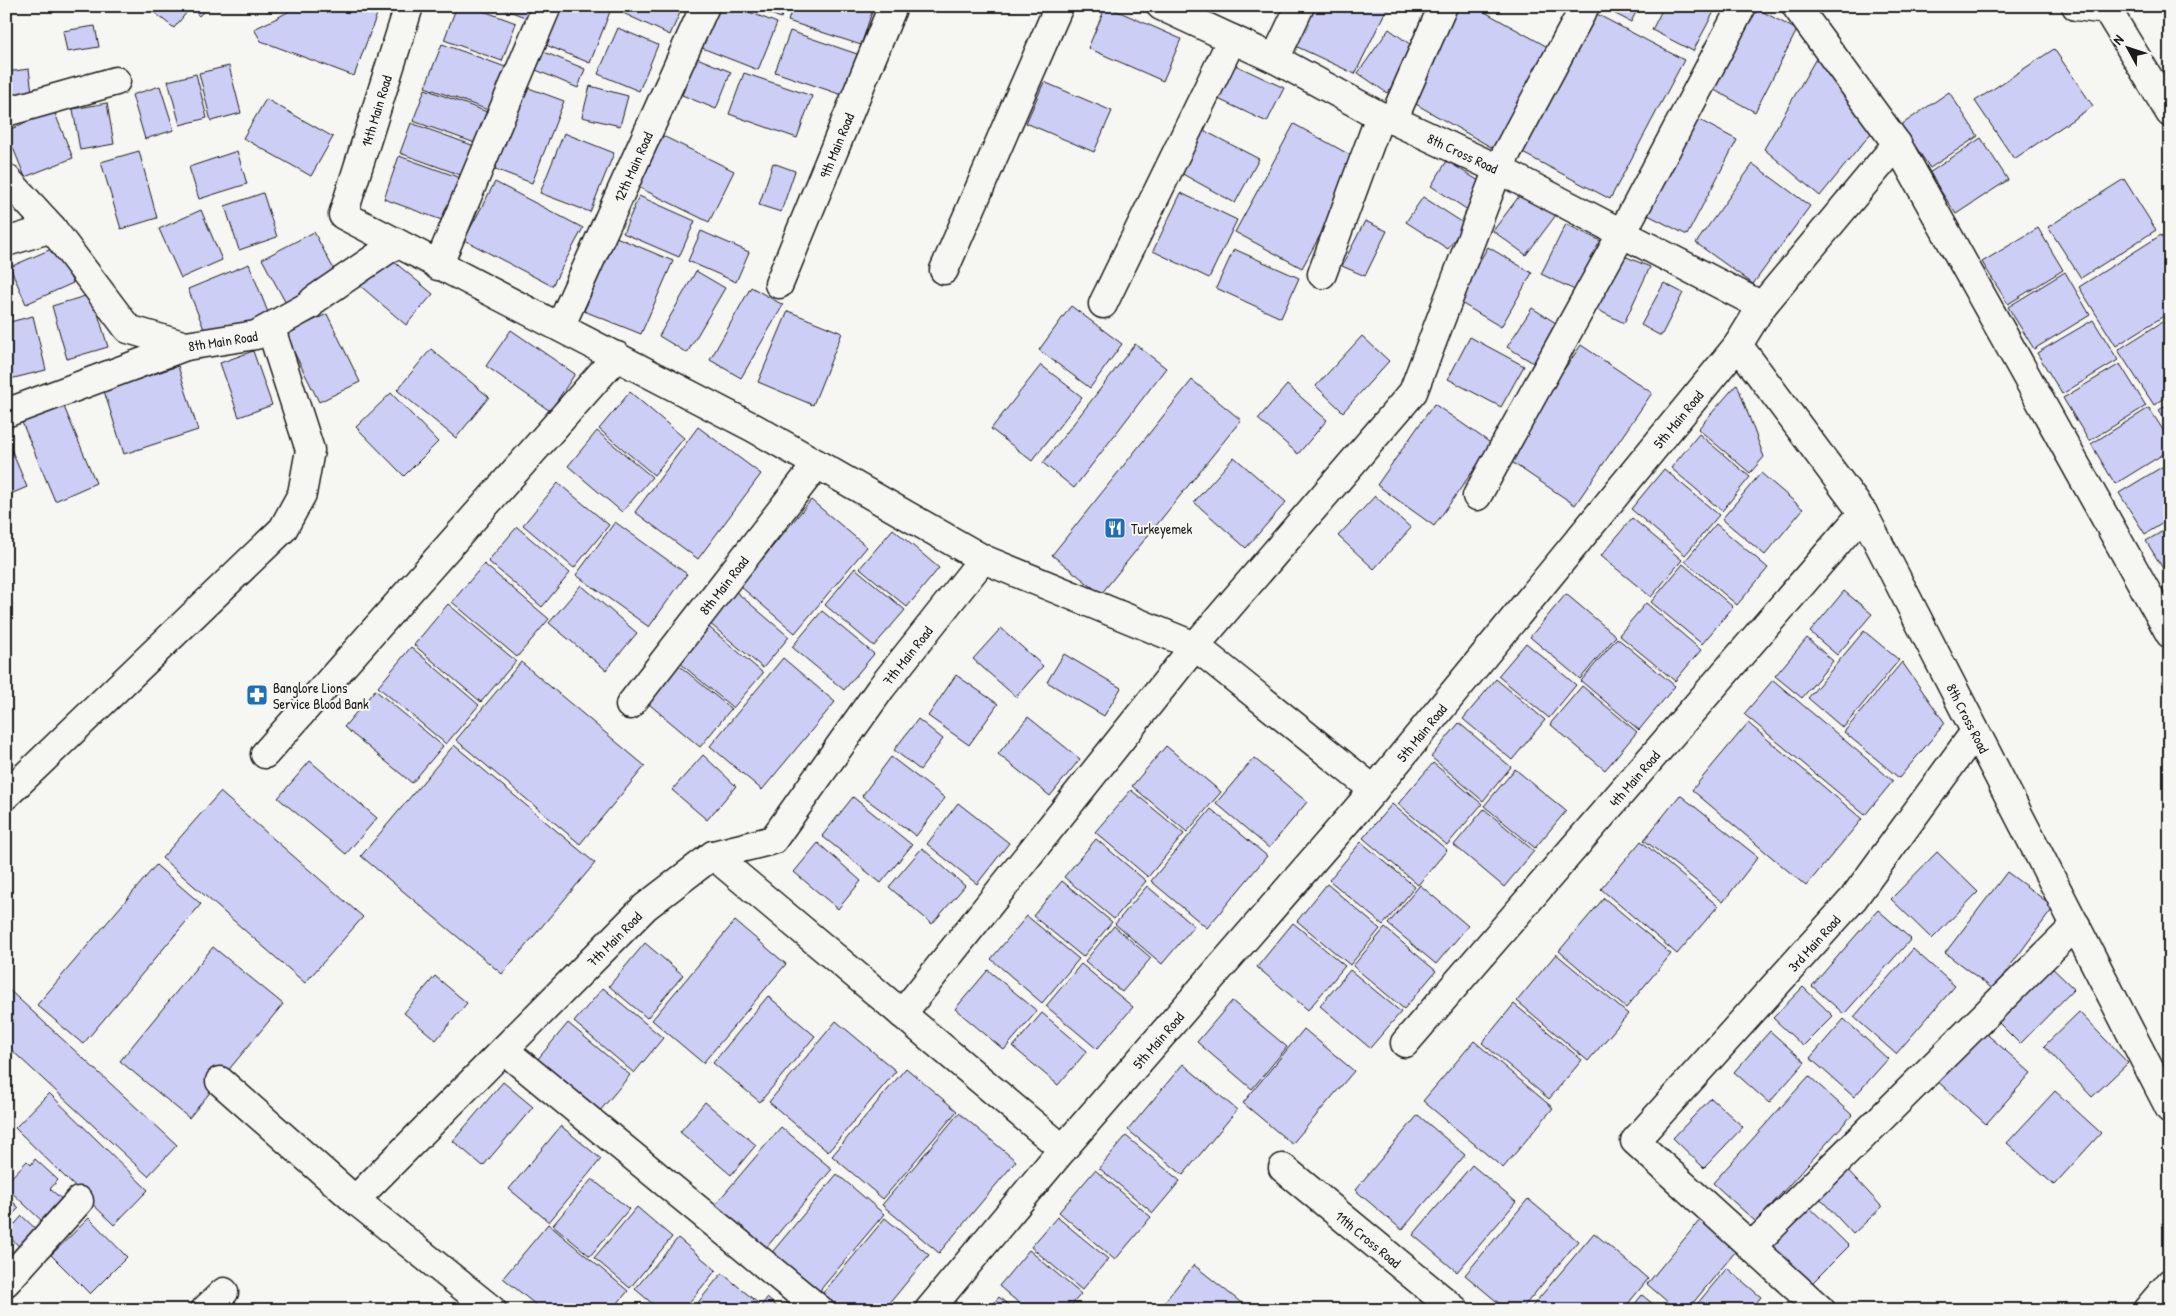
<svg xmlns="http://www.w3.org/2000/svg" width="2176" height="1316" font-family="'Patrick Hand',sans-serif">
<rect width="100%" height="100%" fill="#f6f6f2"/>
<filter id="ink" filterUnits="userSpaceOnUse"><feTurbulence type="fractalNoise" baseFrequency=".02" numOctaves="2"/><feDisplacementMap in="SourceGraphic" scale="10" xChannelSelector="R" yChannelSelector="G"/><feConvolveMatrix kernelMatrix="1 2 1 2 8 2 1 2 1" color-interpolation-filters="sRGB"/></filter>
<g filter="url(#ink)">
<path fill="#cdcef6" stroke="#1c1c1c" d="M146,6H180L187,12L174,28Z
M189,6H209L199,16Z
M293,6H380L354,76L261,41L254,29L277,18L291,10Z
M457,6H470L516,23L502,61L444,40Z
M496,6H535L530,19Z
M562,6H604L611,9L590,63L546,45Z
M626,6H683L670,35L623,13Z
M720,6H734L777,23L758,70L702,48Z
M750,6H786L781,18Z
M793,6H874L861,45L788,21Z
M1106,6L1181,39L1163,81L1088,48Z
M1305,6H1388L1355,74L1287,42Z
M1459,6H1474L1553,50L1496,150L1407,99Z
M1600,6H1639L1631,22Z
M1664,6H1717L1693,51L1652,30Z
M1752,6L1797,30L1755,112L1703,84Z
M1589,10L1684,60L1610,199L1515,149Z
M95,26L99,47L67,52L63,31Z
M618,28L658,45L639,91L598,74Z
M1389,29L1418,50L1387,93L1358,73Z
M790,31L860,55L845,96L775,72Z
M442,44L511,69L494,112L425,87Z
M2054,49L2093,106L2014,159L1975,101Z
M544,52L585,69L578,88L536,70Z
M1818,55L1876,127L1820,196L1764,149Z
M697,58L731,72L716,109L682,95Z
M1233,64L1284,88L1267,122L1216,98Z
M229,66L241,113L211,121L199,73Z
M29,69L33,100L6,104V72Z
M744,73L812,96L797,138L729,114Z
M196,74L207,118L180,125L168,81Z
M1044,82L1112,111L1094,152L1026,123Z
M160,86L174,130L145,139L132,95Z
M590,86L628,96L620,126L582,117Z
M526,87L564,101L532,183L495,169Z
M425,89L490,113L478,144L413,121Z
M1949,92L1978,136L1930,168L1901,125Z
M266,99L333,137L311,176L243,138Z
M107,103L114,144L80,150L73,109Z
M54,111L73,158L25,177L6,131Z
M1692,116L1737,140L1687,235L1642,212Z
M411,123L480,148L469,178L400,153Z
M1294,124L1361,161L1302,268L1235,232Z
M1203,130L1259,159L1235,203L1179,172Z
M564,133L614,153L590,212L540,193Z
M663,136L734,171L709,222L638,187Z
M1981,138L2008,180L1956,214L1929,173Z
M139,151L157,218L121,229L101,162Z
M237,151L247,184L199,199L189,167Z
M399,156L466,180L450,223L384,199Z
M1447,161L1487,186L1471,212L1431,186Z
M773,163L795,171L781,212L759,205Z
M1753,164L1810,206L1753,284L1696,243Z
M2124,179L2156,230L2081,278L2048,227Z
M495,182L583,228L552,286L464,240Z
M1523,191L1556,215L1526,255L1493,231Z
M263,193L277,237L239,250L225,206Z
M1181,193L1237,220L1209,278L1153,251Z
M639,196L695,221L679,257L623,233Z
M1423,197L1465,224L1448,249L1406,222Z
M201,210L222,260L181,278L159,229Z
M1365,221L1387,231L1365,276L1342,266Z
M1566,224L1603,242L1579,292L1541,274Z
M2038,228L2063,270L2008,304L1982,262Z
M701,231L749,252L736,282L688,261Z
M314,232L340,281L289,309L262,259Z
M2161,235L2170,249V312L2116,346L2079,287Z
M616,237L673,261L641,334L584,311Z
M56,247L73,283L26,304L10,267Z
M1488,247L1532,273L1501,327L1456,300Z
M1234,249L1299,278L1281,318L1216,288Z
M1622,255L1650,267L1624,323L1596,309Z
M393,261L433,294L406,325L357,283Z
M249,264L269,315L208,339L188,289Z
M696,271L725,288L687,353L659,336Z
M2065,272L2090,315L2034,349L2008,307Z
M1664,283L1683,293L1661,336L1641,325Z
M751,287L783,305L741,378L710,360Z
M92,294L108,347L67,359L52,306Z
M1071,306L1122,344L1090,388L1039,350Z
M1532,308L1564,328L1540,367L1507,347Z
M788,311L842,333L813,405L758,382Z
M327,314L360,382L319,402L285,334Z
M33,316L46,370L6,380V323Z
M2170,317V395L2154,405L2118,350Z
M2093,320L2118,360L2062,394L2037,353Z
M511,330L575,374L550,411L486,366Z
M1362,336L1389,361L1343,412L1316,386Z
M1470,337L1524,366L1501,407L1448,379Z
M1135,344L1166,368L1074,488L1043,463Z
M1581,345L1652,393L1575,505L1504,457Z
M431,349L489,397L456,438L397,390Z
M253,351L272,405L239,417L220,363Z
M2120,364L2146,406L2089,441L2063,398Z
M1041,365L1082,397L1032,461L991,429Z
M178,366L198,430L124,454L104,391Z
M1192,380L1241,420L1101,594L1052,555Z
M1737,384L1764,457L1750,473L1698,429Z
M1287,385L1327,420L1298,454L1258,419Z
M630,392L684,438L654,475L599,429Z
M391,393L438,442L404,476L356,427Z
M62,402L96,483L55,501L21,420Z
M2170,403V427L2159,410Z
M1434,404L1492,444L1434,526L1377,485Z
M2149,408L2170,441V450L2115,484L2091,444Z
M698,427L761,474L698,559L635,512Z
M597,431L652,477L622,512L568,466Z
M1699,434L1750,477L1722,511L1671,468Z
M6,437L27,487L6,496Z
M1234,457L1286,502L1246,548L1194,502Z
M2170,462V519L2145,534L2119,493Z
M1664,469L1719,515L1685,555L1631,509Z
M1761,473L1803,509L1765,555L1722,519Z
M558,483L609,525L574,568L523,525Z
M1375,496L1411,528L1374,569L1338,536Z
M811,500L867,547L795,633L740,586Z
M1632,518L1682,560L1651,597L1601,556Z
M615,522L687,574L649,627L576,575Z
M1716,524L1768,568L1737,605L1685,561Z
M517,527L570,573L542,607L488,561Z
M2170,527V580L2146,541Z
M893,529L939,568L907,607L860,568Z
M484,564L549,619L517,657L452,602Z
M1683,564L1733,607L1702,644L1651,602Z
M855,568L905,610L874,646L825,605Z
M581,585L637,633L606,670L549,623Z
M734,590L789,637L763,668L708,622Z
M1844,591L1872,614L1837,655L1810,632Z
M1566,594L1616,636L1580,679L1530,637Z
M1646,603L1701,650L1675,681L1619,635Z
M448,604L516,661L481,702L414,645Z
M822,611L874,654L844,690L792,647Z
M704,623L763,673L733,708L674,658Z
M1001,628L1043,666L1016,697L973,659Z
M1864,631L1899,660L1843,728L1808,698Z
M1617,638L1675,686L1639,730L1581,681Z
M1807,638L1833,661L1802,698L1775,676Z
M1526,643L1576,685L1549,718L1498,676Z
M411,647L479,705L446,744L378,687Z
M1064,654L1121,688L1104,716L1047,682Z
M783,658L835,702L762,790L710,746Z
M521,662L645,766L580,844L456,740Z
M675,662L731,709L700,747L644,700Z
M1902,662L1945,723L1899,778L1844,732Z
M956,675L998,704L969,745L928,716Z
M1496,679L1545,720L1512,760L1463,719Z
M1773,680L1893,781L1865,815L1744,714Z
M1582,686L1637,732L1605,770L1550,724Z
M375,690L443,746L412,783L344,727Z
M1028,717L1080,759L1050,796L998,754Z
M918,719L943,739L920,770L894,750Z
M1459,723L1511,767L1483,801L1431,757Z
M1748,723L1862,819L1806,886L1692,790Z
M454,745L595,863L502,974L361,856Z
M1166,746L1221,792L1187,832L1132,786Z
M703,755L736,786L707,820L672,790Z
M891,757L945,798L916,836L862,796Z
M1254,758L1307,802L1269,848L1216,803Z
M310,761L377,818L346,854L278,798Z
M1433,763L1482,804L1447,845L1398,804Z
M1515,769L1566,811L1535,848L1484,806Z
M1131,790L1184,834L1148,877L1095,832Z
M220,792L363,917L305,983L162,858Z
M1680,795L1758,857L1723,902L1644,840Z
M853,797L912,845L881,883L822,836Z
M958,803L1009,843L977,884L927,844Z
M1392,804L1447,850L1418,885L1363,838Z
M1211,809L1267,856L1207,928L1151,881Z
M1484,809L1534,851L1504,887L1454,845Z
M1096,839L1146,881L1114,919L1064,877Z
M1641,841L1718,906L1677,954L1601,889Z
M1361,842L1415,887L1383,925L1329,880Z
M818,843L861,881L838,909L794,872Z
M922,848L965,886L932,924L889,887Z
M1937,852L1978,892L1932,939L1891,899Z
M156,865L201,904L83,1044L37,1005Z
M2007,872L2054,907L1993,989L1945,953Z
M1062,881L1112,922L1083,957L1033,916Z
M1327,884L1380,929L1350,965L1297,921Z
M1420,885L1468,926L1436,964L1388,924Z
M1147,886L1194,926L1162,964L1115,924Z
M1604,898L1671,954L1626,1008L1559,951Z
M1878,910L1911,939L1844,1014L1812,986Z
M1027,916L1079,959L1042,1003L991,959Z
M735,921L786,964L703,1063L652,1020Z
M1293,923L1345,966L1308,1010L1257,967Z
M1114,926L1151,958L1122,992L1085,961Z
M1385,928L1436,971L1404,1009L1353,966Z
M645,943L683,975L647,1018L609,986Z
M213,947L283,1004L189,1118L120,1061Z
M1913,949L1955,986L1896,1054L1854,1017Z
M1556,954L1628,1014L1588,1061L1517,1001Z
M2045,961L2074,989L2020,1044L1991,1015Z
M1081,964L1133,1007L1097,1049L1046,1006Z
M988,970L1037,1011L1004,1050L955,1009Z
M1350,970L1401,1012L1370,1048L1320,1006Z
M435,976L467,1003L436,1040L404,1013Z
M6,987L177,1145L148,1176L6,1045Z
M1803,987L1833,1016L1803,1046L1773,1018Z
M603,988L663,1038L634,1073L574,1022Z
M768,996L815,1036L760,1102L713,1063Z
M1232,1001L1287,1047L1252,1089L1197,1042Z
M1514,1004L1582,1060L1549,1099L1482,1043Z
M2079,1012L2128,1063L2092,1097L2044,1046Z
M1042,1013L1087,1051L1058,1085L1013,1047Z
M1844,1019L1888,1059L1854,1097L1810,1058Z
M836,1021L896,1071L828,1152L769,1102Z
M568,1023L630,1075L599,1112L537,1060Z
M1304,1029L1354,1071L1292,1144L1243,1103Z
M1981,1029L2031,1073L1986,1124L1936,1080Z
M1770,1031L1805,1062L1769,1103L1734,1072Z
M1474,1041L1553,1108L1503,1168L1423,1101Z
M1183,1064L1237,1110L1183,1175L1128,1130Z
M906,1068L957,1111L883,1199L832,1156Z
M1809,1076L1852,1115L1756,1222L1713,1183Z
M503,1082L533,1107L483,1166L453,1141Z
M2055,1091L2101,1133L2054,1185L2007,1143Z
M49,1093L148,1190L114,1225L15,1128Z
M1711,1098L1743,1127L1704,1168L1673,1138Z
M705,1102L756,1145L731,1175L680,1132Z
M959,1113L1016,1161L939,1253L882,1205Z
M1418,1115L1465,1155L1402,1230L1355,1190Z
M561,1126L601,1159L549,1222L509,1189Z
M781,1127L832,1169L765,1249L714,1206Z
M1126,1136L1180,1181L1153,1213L1099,1168Z
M35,1159L58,1180L50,1189L63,1200L43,1222L6,1187V1183L27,1161L31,1165Z
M1472,1165L1516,1202L1457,1272L1413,1235Z
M1843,1165L1882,1207L1853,1234L1814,1192Z
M1095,1170L1151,1217L1115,1260L1059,1212Z
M837,1174L884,1214L816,1295L769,1256Z
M592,1179L629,1209L590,1256L553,1225Z
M6,1195L19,1208L9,1218L15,1224L22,1216L38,1231L21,1248L6,1234Z
M1528,1199L1578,1241L1521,1310H1507L1465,1275Z
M1801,1199L1849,1246L1808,1287L1761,1241Z
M637,1207L672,1237L630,1288L594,1258Z
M1057,1217L1108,1259L1082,1290L1031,1247Z
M89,1218L127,1257L90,1294L51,1255Z
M885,1218L929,1255L884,1310H830L818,1299Z
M1700,1220L1736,1251L1687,1310H1677L1647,1284Z
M548,1224L628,1291L612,1310H542L503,1278Z
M1594,1233L1648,1279L1623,1310H1529Z
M678,1238L716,1270L683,1310H660L635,1289Z
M1029,1250L1081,1294L1067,1310H1027L999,1286Z
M1194,1265L1244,1305L1240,1310H1158Z
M1727,1268L1761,1297L1750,1310H1692Z
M722,1273L759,1304L753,1310H692Z
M1642,1295L1660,1310H1630Z
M999,1297L1014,1310H988Z
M767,1298L781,1310H758Z
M225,1300L239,1310H217Z"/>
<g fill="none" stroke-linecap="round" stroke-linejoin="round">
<g stroke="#1c1c1c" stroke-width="31">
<g id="minor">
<path d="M409,6L343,215L754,428L983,559L1195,646L1374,790"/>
<path id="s1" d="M1161,6L1275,59L1380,116L1393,120L1498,169L1762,306"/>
<path d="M1796,6L1897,144L2170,634"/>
<path d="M2076,6L2107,10"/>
<path d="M2105,6L2170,113"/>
<path d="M1275,59L1300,6"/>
<path d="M6,112L116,81"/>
<path d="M1393,120L1443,6"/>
<path id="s2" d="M6,178L52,228L128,329L186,346L256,335L310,305L314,300L397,243"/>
<path d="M6,242L52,228"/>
<path d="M438,266L547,6"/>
<path d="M944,270L1059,6"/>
<path d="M1322,274L1380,116"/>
<path id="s3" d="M779,284L893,6"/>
<path d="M1103,304L1232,39"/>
<path id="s4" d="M560,327L705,6"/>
<path id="s5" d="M1738,345L1863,513L2170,1109"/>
<path d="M6,413L186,346"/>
<path d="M1477,496L1621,235L1742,6"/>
<path id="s6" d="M630,705L817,464"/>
<path d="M265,754L617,356"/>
<path d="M6,795L283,529L302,494L310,450L271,329"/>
<path d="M713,855L1063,1149"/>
<path d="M902,1014L1195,646L1413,392L1498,169L1585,6"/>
<path id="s7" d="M1405,1043L1863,513"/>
<path d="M504,1050L820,1310"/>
<path d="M220,1081L355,1200L492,1310"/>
<path id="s8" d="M1283,1168L1455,1310"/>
<path id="s9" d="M355,1200L645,907L713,855L773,840L881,688L983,559"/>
<path d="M1751,1247L2076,925"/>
<path d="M6,1282L79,1201"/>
<path d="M205,1310L224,1292"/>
<path id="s10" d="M929,1310L1063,1149L1374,790L1738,345L1762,306L1897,144"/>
<path id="s11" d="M1821,1310L1635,1141L1853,899L1975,732"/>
<path d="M2147,1310L2170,1283"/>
</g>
</g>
<use href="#minor" stroke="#f6f6f2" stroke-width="28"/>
</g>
</g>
<defs>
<g id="restaurant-square" transform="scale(1.125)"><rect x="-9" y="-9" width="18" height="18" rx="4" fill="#1f6fb2" stroke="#f6f6f2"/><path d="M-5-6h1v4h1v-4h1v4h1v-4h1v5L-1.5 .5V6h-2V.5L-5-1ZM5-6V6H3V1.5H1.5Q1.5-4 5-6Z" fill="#fff"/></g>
<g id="pharmacy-square" transform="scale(1.125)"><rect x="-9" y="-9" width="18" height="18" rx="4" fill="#1f6fb2" stroke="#f6f6f2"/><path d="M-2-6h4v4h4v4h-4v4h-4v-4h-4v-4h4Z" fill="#fff"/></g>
</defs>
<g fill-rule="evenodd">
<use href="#restaurant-square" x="1115" y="528"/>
<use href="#pharmacy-square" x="257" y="695"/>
</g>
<g text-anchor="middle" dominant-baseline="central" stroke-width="4" stroke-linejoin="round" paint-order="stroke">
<g font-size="14" fill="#1c1c1c" stroke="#f6f6f2">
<text transform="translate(376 111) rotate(-73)">14th Main Road</text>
<text stroke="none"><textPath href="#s3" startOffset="150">9th Main Road</textPath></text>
<text stroke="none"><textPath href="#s1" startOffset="336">8th Cross Road</textPath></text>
<text stroke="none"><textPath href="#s4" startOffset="176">12th Main Road</textPath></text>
<text stroke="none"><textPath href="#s2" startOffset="292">8th Main Road</textPath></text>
<text stroke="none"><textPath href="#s10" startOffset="1164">5th Main Road</textPath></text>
<text stroke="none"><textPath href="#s6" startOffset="152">8th Main Road</textPath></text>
<text stroke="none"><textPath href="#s9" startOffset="788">7th Main Road</textPath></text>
<text stroke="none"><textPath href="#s5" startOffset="440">8th Cross Road</textPath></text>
<text stroke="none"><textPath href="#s10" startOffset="759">5th Main Road</textPath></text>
<text stroke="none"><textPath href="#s7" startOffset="350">4th Main Road</textPath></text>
<text stroke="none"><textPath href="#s9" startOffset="368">7th Main Road</textPath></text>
<text stroke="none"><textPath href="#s11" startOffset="518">3rd Main Road</textPath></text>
<text stroke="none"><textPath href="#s10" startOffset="354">5th Main Road</textPath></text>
<text stroke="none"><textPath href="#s8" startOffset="111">11th Cross Road</textPath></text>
</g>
<g font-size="14" fill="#1c1c1c" stroke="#f6f6f2" text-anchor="start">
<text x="1131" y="528">Turkeyemek</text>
<text x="273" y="687">Banglore Lions<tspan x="273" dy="16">Service Blood Bank</tspan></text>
</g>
</g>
<rect width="2176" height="1316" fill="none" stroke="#f6f6f2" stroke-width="25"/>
<rect x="12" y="12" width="2151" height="1291" fill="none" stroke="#1c1c1c" stroke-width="2" filter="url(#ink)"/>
<g transform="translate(2128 48) rotate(310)" stroke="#f6f6f2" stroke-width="4" paint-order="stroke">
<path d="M0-4L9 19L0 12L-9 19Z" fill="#1c1c1c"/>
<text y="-8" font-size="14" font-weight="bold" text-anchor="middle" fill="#1c1c1c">N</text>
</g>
</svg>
